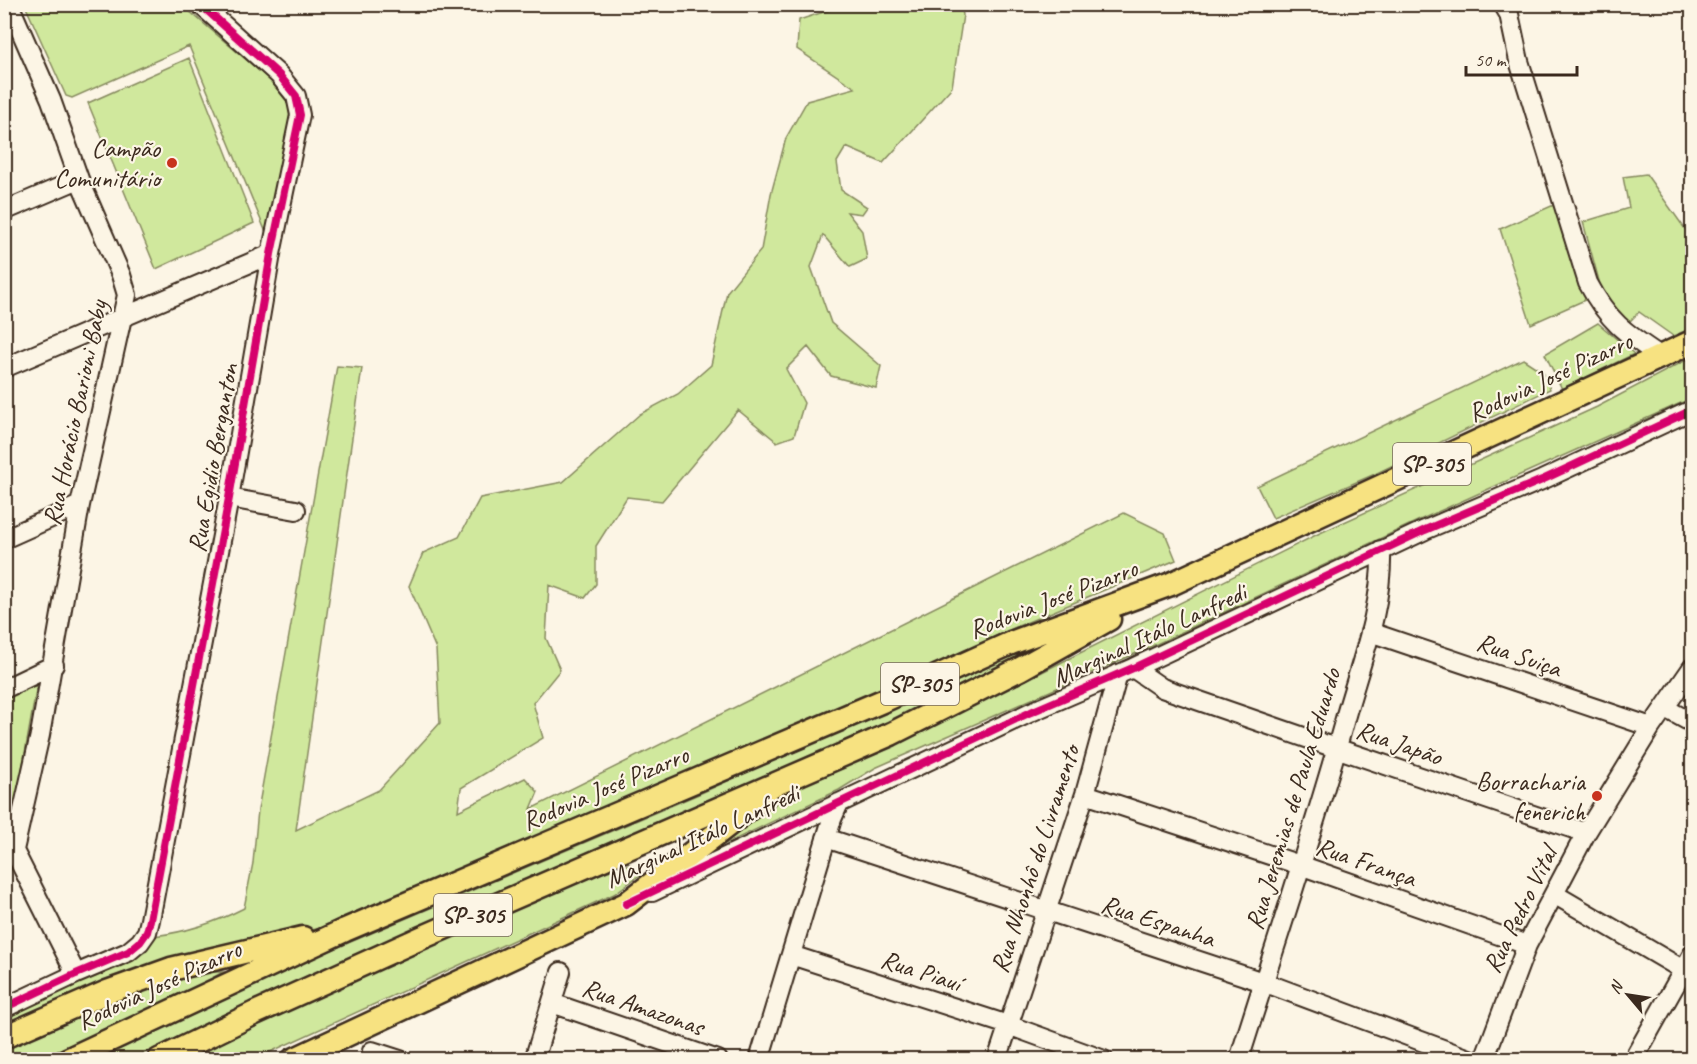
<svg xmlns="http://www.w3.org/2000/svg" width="1697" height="1064" font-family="Caveat,sans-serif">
<rect width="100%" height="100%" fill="#fcf5e5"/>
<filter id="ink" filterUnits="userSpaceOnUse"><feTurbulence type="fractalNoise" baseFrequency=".0167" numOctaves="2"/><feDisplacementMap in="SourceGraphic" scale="12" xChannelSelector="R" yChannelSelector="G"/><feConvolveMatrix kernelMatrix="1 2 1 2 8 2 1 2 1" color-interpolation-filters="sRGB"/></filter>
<g filter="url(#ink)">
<path fill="#d0e89d" stroke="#86895e" stroke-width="1.5" d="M25,5H182L269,79L289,104L290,122L267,235L189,46L72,98L66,96Z
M845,5H961L963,15L952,87L883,163L846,147L837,162L841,190L867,207L862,214L847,212L862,231L867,259L850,267L823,235L811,267L831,323L881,366L876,388L831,376L808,347L786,369L804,403L794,436L777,442L738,410L662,501L627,497L596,546V584L585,598L549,585L546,638L560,670L533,703L543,738L461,788L458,811L525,778L538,792L531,809L1124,513L1165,533L1176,560L1016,627L809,723L347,922L290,935L5,1031L4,1012L128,957L145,952L154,936C187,932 215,923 244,908L253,863L258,810L337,366L362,368L296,830L379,790L440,723L436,649L409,586L423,553L459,537L480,498L563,482L640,414L678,394L711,365L727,292L761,250L771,194L786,138L807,101L855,88L797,49L799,20Z
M189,58L254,223L156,269L88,103Z
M1646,174L1685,229H1692V328L1673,336L1639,312L1627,324L1602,292L1583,222L1629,208L1623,177Z
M1556,204L1587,299L1531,324L1500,229Z
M1598,323L1634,354L1562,389L1545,354Z
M1692,357V398L1424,518L1146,649L875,768L839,790L687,862L724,834L794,789L897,742L962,708L1028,679L1320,533L1597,407Z
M1523,359L1543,372L1550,389L1375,474L1273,518L1257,486Z
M1068,631L1015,663L729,796L400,935L132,1059L94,1060L294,966L701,793L834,733L965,671Z
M37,685L15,809L5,795L4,697Z
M630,864L641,874L614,894L255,1059L184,1060C294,1009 403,955 515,908C553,893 591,875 630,864Z
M197,972H223L191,990L41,1059H5L4,1048L111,1000Z"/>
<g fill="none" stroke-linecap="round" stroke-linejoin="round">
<g stroke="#3b2a1e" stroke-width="22">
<path id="minor" d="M9,4L51,100L79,179L121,275L127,295L80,505L40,735L14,850
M1503,4L1509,14L1519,61L1588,283C1608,321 1625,333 1660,356
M4,211L79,179
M4,368L271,254
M229,498L296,510
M4,539L80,505
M1370,632L1651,727
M1133,668L1162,688L1318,742L1586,833
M4,689L54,665
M1665,708L1692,723
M1085,794L1300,865L1527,945
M4,831L76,974
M826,838L1263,982L1472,1060
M652,892L1031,712L1133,668L1425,530L1542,480L1692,410
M1554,894L1692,975
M791,955L1008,1025L1104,1060
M552,1003L718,1060
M4,1008L76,974L128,952L140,942L147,932L150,920L229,498L271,254L300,115L296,96L279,75L200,4
M372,1051L400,1060
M534,1060L561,972
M759,1060L832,819L839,803
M997,1060L1085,794L1118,674
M1239,1060C1275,945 1314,831 1346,715C1361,662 1383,606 1381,550
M1484,1060L1527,945L1586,833L1651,727L1692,668
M1633,1060L1692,955"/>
</g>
<g stroke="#3b2a1e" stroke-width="27">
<path id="major" d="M4,1037L107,992L171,969L303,938
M67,1060L345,930L885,700L1011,643L1171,584L1692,342
M159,1060L255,1013L421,938L891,734L1020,669L1109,619
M293,1060L626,904L764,797"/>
</g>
<use href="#minor" stroke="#fcf5e5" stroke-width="18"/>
<use href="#major" stroke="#f7e281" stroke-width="22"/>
<g stroke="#fcf5e5" stroke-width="11">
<path id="cycleway" d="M626,904L1031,712L1133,668L1425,530L1542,480L1692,410
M4,1008L76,974L128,952L140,942L147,932L150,920L229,498L271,254L300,115L296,96L279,75L200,4"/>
</g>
<use href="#cycleway" stroke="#d6006c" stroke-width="8"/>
</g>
</g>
<g fill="#c8321e" stroke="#fcf5e5" stroke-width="2">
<circle cx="172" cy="163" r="6"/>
<circle cx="1597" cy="796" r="6"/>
</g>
<g text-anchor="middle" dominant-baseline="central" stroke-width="4.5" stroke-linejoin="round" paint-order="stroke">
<g fill="#fcf5e5" stroke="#75675a" stroke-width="1.5">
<rect x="1393" y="443" width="78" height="42" rx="4.5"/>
<rect x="881" y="663" width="78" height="42" rx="4.5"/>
<rect x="434" y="894" width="78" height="42" rx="4.5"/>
</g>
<g font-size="24" font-weight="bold" fill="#3b2a1e">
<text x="1432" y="464">SP-305</text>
<text x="920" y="684">SP-305</text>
<text x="473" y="915">SP-305</text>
</g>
<g font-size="26" fill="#3b2a1e" stroke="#fcf5e5" text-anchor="end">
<text x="160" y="148">Campão<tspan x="160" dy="30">Comunitário</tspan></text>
<text x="1585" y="781">Borracharia<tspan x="1585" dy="30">fenerich</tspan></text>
</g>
<g font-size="26" fill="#3b2a1e" stroke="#fcf5e5">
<text transform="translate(1550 377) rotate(-25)">Rodovia José Pizarro</text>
<text transform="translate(75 413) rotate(-78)">Rua Horácio Barioni Baby</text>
<text transform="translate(213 458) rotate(-80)">Rua Egidio Berganton</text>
<text transform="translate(1053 599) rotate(-21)">Rodovia José Pizarro</text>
<text transform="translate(1149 635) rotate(-25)">Marginal Itálo Lanfredi</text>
<text transform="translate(1519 655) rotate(19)">Rua Suiça</text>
<text transform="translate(1399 743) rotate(19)">Rua Japão</text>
<text transform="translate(605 788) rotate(-23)">Rodovia José Pizarro</text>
<text transform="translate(1293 799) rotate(-73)">Rua Jeremias de Paula Eduardo</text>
<text transform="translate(702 836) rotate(-25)">Marginal Itálo Lanfredi</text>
<text transform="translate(1035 859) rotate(-72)">Rua Nhonhô do Livramento</text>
<text transform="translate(1366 862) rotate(19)">Rua França</text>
<text transform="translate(1520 910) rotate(-64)">Rua Pedro Vital</text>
<text transform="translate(1158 921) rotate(18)">Rua Espanha</text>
<text transform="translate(921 971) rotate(18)">Rua Piauí</text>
<text transform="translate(159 985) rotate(-25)">Rodovia José Pizarro</text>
<text transform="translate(643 1007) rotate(19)">Rua Amazonas</text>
</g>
</g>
<rect width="1697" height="1064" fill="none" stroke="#fcf5e5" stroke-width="24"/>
<rect x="12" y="12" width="1673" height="1040" fill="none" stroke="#3b2a1e" stroke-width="2" filter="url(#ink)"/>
<g transform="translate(1628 995) rotate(299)" stroke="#fcf5e5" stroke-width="4.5" paint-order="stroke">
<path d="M0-4.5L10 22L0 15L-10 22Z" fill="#3b2a1e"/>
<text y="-9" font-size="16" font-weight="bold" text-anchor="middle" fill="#3b2a1e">N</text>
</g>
<path d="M1466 66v9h111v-9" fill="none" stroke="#3b2a1e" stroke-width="3"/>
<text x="1475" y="66" font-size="18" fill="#3b2a1e" stroke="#fcf5e5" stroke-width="4.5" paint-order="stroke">50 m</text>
</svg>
